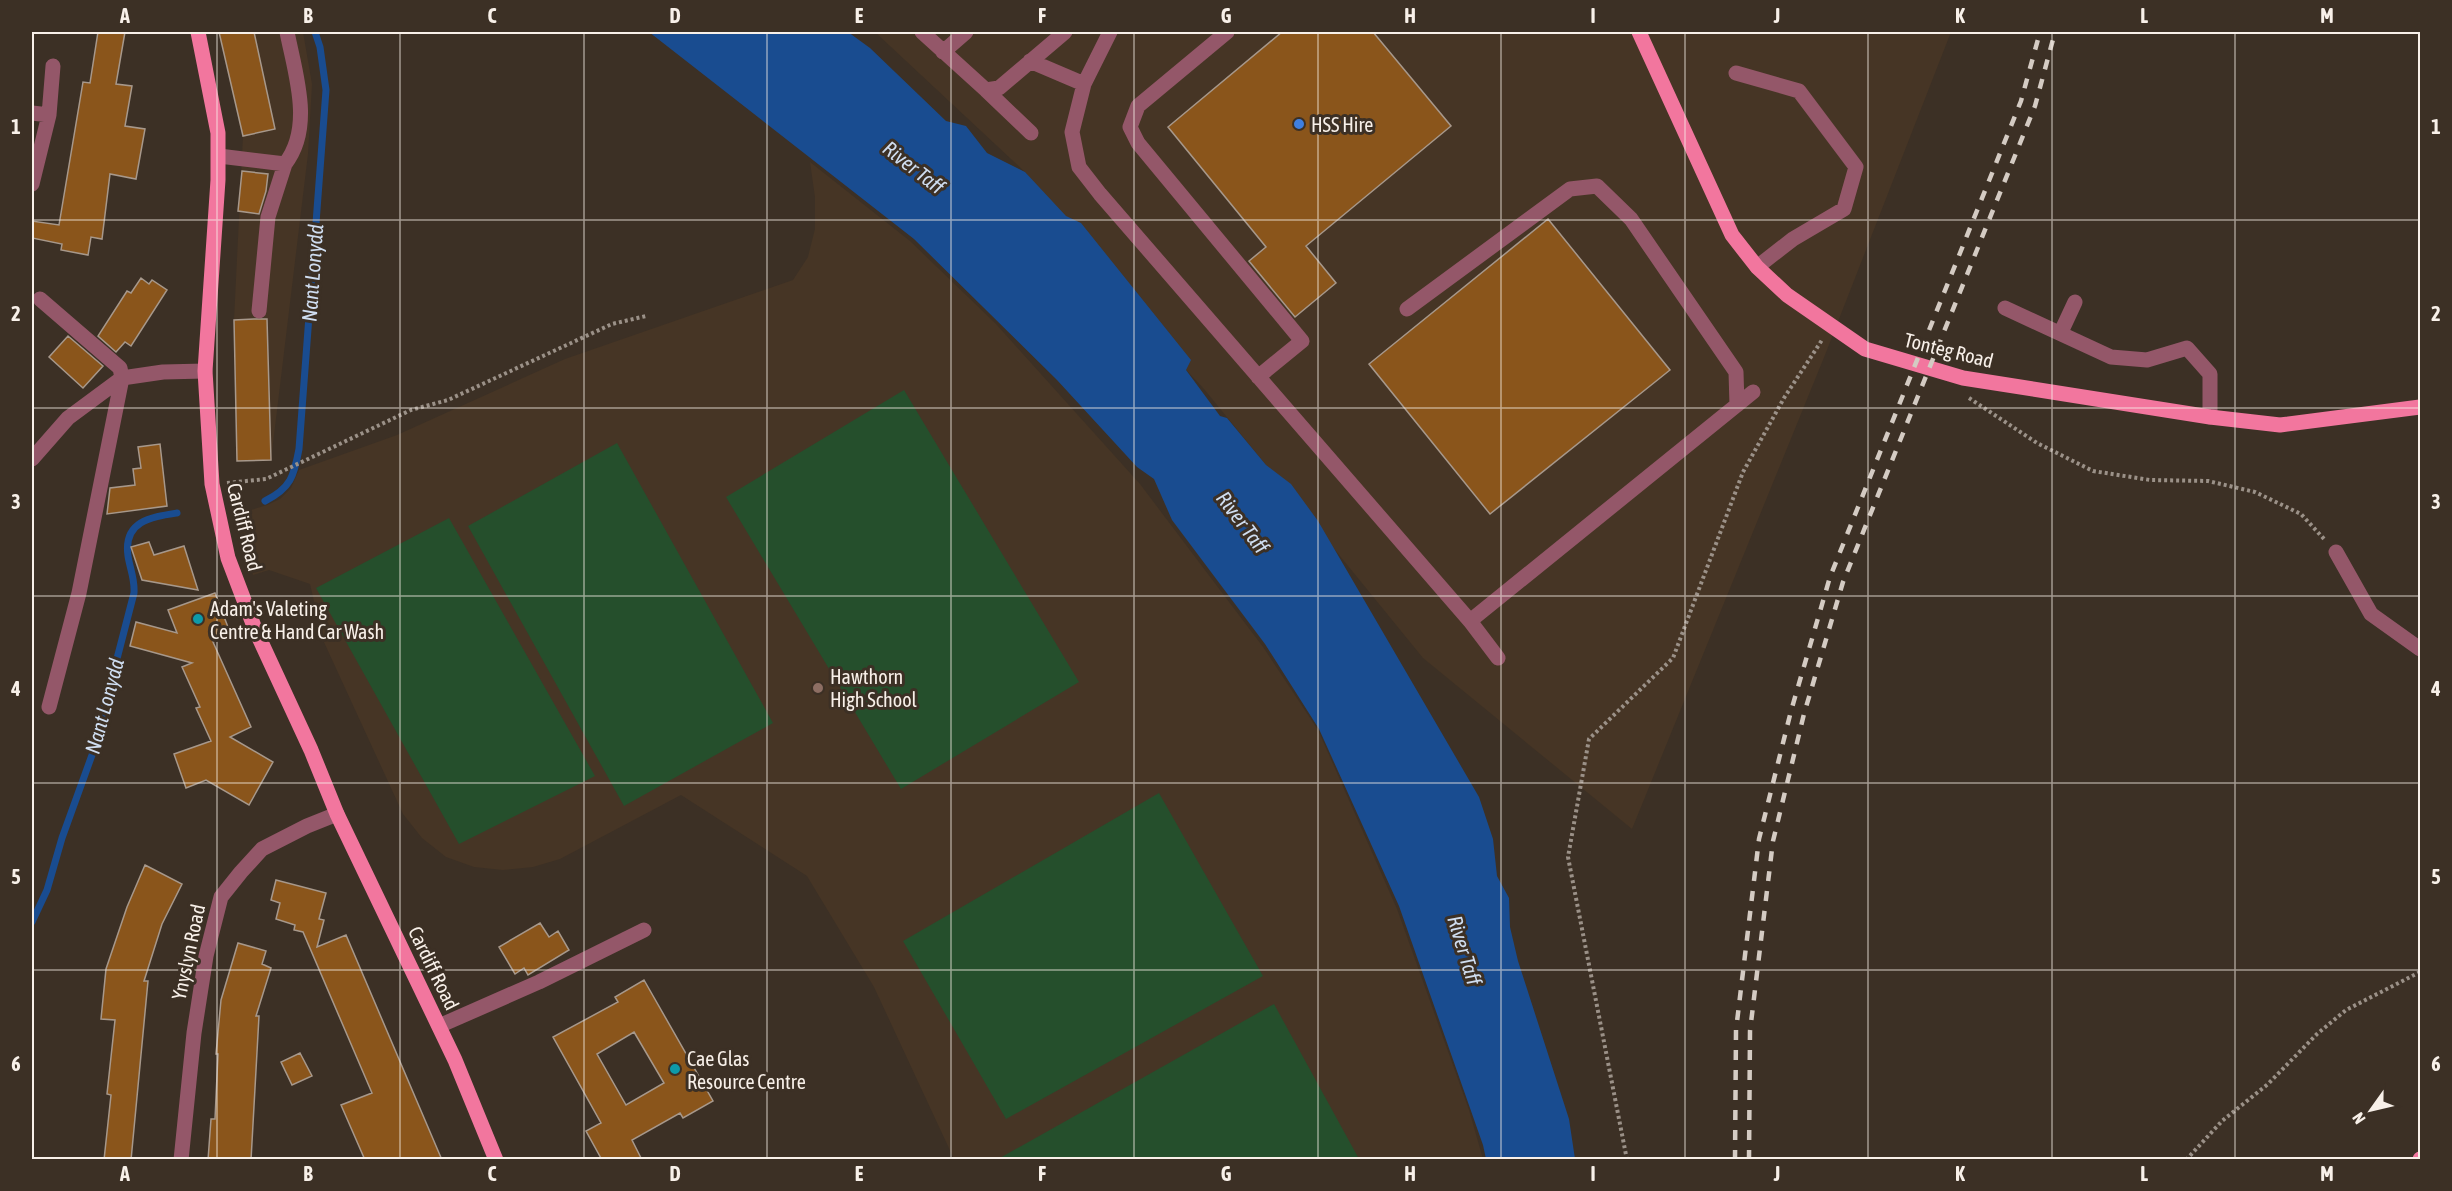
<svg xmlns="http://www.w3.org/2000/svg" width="2452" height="1191" font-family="'Asap Condensed',sans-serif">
<rect width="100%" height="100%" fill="#3c3025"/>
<path fill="#463525" d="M219,32H303L312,84L308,154L271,460L237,461L234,320L243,136Z
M875,32H1951L1825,355L1632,829L1423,658L1204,389L1116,295L1025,172Z
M810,162L910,241L996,324L1140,484L1263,647L1318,730L1397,909L1469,1110L1483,1159H954L874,987L807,876L681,795L560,859L533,867L503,870L474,867L446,857L422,838L403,814L323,640L310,584L269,570L253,575L235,515L267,505L280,499L291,488L299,470L397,435L565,359L793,280L808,257L815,229V197Z"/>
<path fill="#254f2c" d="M904,390L1079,682L901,789L726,497Z
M617,443L773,723L624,806L468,526Z
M449,518L595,776L459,844L316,588Z
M1159,793L1263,976L1006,1119L903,941Z
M1274,1004L1359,1159H998Z"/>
<path fill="#194c90" d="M649,32H848L870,48L946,121L966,126L987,153L1025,172L1066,216L1081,223L1191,360L1186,370L1220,416L1227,418L1266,465L1291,484L1318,521L1479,797L1493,839L1497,876L1509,898L1510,927L1518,961L1569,1119L1575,1159H1486L1483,1145L1399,906L1319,729L1265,644L1172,520L1154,479L1137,467L1057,380L914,239Z"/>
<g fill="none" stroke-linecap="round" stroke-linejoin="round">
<path stroke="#194c90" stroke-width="7" d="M265,501C291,488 294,476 299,449L326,90L320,47L315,32
M32,922L47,890L62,838L92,755L134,593C135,579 130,569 128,556C123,521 151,517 177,513"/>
</g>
<path fill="#8a551b" stroke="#a7988b" stroke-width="1.5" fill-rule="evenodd" d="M98,32H125L116,84L132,86L125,126L145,129L136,179L110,174L102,239L91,237L88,255L61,250L62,244L32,238V221L59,225L83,82L90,83Z
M219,32H254L275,129L243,136Z
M1282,32H1373L1451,126L1306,246L1336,283L1295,317L1249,261L1266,247L1168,127Z
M242,171L268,174L266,191L259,214L238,211Z
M1548,219L1670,370L1490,514L1369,364Z
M141,278L149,284L152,280L167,290L131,346L125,342L116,352L98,336L127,291L131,293Z
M254,319H267L271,460L237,461L234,320Z
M68,336L103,366L83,388L49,357Z
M160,444L167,506L107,514L110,488L135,485L133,469L141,468L138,447Z
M149,542L154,555L184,546L198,590L142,580L131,547Z
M215,593L231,635L213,642L251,727L230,737L273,762L249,805L206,780L186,788L174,754L211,741L196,708L200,707L182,667L192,663L130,646L136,622L177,633L168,610Z
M145,865L182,884L162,924L144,981H148L131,1160H104L111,1095L107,1094L115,1020L101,1019L106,969L127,907Z
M276,880L326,893L319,919L324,920L317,947L346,935L442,1160H365L341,1105L372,1093L303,932L294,930L295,925L276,919L280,903L271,900Z
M540,923L549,937L558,931L569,950L528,975L524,968L515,974L499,947Z
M238,943L266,951L262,964L271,968L256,1016H259L251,1160H208L211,1119H215L218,1054H216L221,1000Z
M644,980L713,1101L683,1118L680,1113L632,1140L642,1160H602L586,1131L601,1123L553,1037L618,1002L615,997ZM634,1032L664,1083L626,1105L597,1054Z
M300,1053L312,1076L292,1085L281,1062Z"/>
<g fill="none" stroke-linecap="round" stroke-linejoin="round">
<path stroke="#9b9188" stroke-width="4" stroke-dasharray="3 3" stroke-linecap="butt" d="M1969,398L2037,443L2093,471L2150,480L2208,481L2255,492L2301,514L2325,540
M227,483L266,479L411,410L448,400L612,324L646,316
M1627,1160L1568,857L1589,739L1673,658L1743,472L1784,398L1822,340
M2186,1160L2222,1121L2268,1084L2317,1034L2346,1010L2420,972"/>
<path stroke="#945769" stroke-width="15" d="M922,32L986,90L999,88L1065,32
M1110,32L1084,84L1072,132L1079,167L1100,194L1470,621L1498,658
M1227,32L1138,106L1130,127L1138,143L1302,341L1258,377
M943,52L966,32
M1030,61L1084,84
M1736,73L1799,91L1856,167L1844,209L1793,239L1757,267
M986,90L1031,133
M32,113L49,115
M219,156L285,164C314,127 295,73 287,32
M32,184L49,115L53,66
M40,299L120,368L122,378L79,593L49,707
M2005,308L2111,357L2147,360L2187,348L2210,374V417
M1407,309L1570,189L1597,186L1631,219L1736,372L1737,405
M259,311L268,217L285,164
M2061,332L2075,302
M32,459L68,418L122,378L163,372L205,371
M2336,552L2371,614L2420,649
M1470,621L1753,392
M439,1026L539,982L644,930
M181,1160L194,1033L206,956L221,897L241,872L262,849L307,826L337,814"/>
<path stroke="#f2769e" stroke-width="15" d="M198,32L218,133V180L205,371L212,484L228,558L255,629L311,750L337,814L455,1060L496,1160
M1639,32L1732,235L1757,267L1787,295L1865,349L1963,378L2210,417L2280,425L2420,407
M2420,1160V1159"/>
<path stroke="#d4cbc3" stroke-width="4.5" stroke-dasharray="10 10" stroke-linecap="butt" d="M1735,1160L1736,1030L1759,839L1791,711L1830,577L2021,101L2040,32
M1749,1160L1750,1031L1773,841L1804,714L1843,582L2035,106L2055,32"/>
</g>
<path fill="none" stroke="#f8f0e9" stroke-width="1.5" stroke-opacity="0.55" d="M217,32V1160M400,32V1160M584,32V1160M767,32V1160M951,32V1160M1134,32V1160M1318,32V1160M1501,32V1160M1685,32V1160M1868,32V1160M2052,32V1160M2235,32V1160M32,220H2420M32,408H2420M32,596H2420M32,783H2420M32,970H2420"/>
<circle fill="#3f7fe0" stroke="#3c3025" stroke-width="2" cx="1299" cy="124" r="6"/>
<g fill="#0f9aa8" stroke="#3c3025" stroke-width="2">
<circle cx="198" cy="619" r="6"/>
<circle cx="675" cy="1069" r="6"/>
</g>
<circle fill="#8d6e63" stroke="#3c3025" stroke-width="2" cx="818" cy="688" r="6"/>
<g text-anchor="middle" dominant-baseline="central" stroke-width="6" stroke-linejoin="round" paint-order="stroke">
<g font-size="20" fill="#f8f0e9" stroke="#3c3025" text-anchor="start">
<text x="1311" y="124">HSS Hire</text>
<text x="210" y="608">Adam's Valeting<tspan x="210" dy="23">Centre &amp; Hand Car Wash</tspan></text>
<text x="830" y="676">Hawthorn<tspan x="830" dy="23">High School</tspan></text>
<text x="687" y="1058">Cae Glas<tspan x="687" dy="23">Resource Centre</tspan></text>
</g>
<g font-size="20" fill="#f8f0e9" stroke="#3c3025">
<text transform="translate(1949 350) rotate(14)">Tonteg Road</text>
<text transform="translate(245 527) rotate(76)">Cardiff Road</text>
<text transform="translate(188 952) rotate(-78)">Ynyslyn Road</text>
<text transform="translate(434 968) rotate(64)">Cardiff Road</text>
</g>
<g font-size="21" font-style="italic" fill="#cfddf0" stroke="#3c3025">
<text transform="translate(914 167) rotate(38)">River Taff</text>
<text transform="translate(312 273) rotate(-86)">Nant Lonydd</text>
<text transform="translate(1243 522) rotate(53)">River Taff</text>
<text transform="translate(104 706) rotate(-75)">Nant Lonydd</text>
<text transform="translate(1465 950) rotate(73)">River Taff</text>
</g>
</g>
<rect width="2452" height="1191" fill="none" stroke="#3c3025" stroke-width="66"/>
<g transform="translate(2371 1110) rotate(236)" stroke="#3c3025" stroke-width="4.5" paint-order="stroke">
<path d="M0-4.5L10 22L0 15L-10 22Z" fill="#f8f0e9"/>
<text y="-9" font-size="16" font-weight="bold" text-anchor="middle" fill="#f8f0e9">N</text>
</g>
<rect x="33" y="33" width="2386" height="1125" fill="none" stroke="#f8f0e9" stroke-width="2"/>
<g font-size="20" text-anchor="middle" font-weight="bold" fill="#f8f0e9">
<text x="125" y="23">A</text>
<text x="308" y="23">B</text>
<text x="492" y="23">C</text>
<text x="675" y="23">D</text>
<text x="859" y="23">E</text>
<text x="1042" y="23">F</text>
<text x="1226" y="23">G</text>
<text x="1410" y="23">H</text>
<text x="1593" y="23">I</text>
<text x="1777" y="23">J</text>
<text x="1960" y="23">K</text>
<text x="2144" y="23">L</text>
<text x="2327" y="23">M</text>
<text x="16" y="134">1</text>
<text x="2436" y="134">1</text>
<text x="16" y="321">2</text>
<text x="2436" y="321">2</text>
<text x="16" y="509">3</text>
<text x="2436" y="509">3</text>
<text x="16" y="696">4</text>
<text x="2436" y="696">4</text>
<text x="16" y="884">5</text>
<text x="2436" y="884">5</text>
<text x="16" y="1071">6</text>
<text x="2436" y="1071">6</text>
<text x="125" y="1181">A</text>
<text x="308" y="1181">B</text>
<text x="492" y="1181">C</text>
<text x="675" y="1181">D</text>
<text x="859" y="1181">E</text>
<text x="1042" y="1181">F</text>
<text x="1226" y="1181">G</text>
<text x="1410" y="1181">H</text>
<text x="1593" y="1181">I</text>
<text x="1777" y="1181">J</text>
<text x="1960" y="1181">K</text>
<text x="2144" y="1181">L</text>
<text x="2327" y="1181">M</text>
</g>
</svg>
